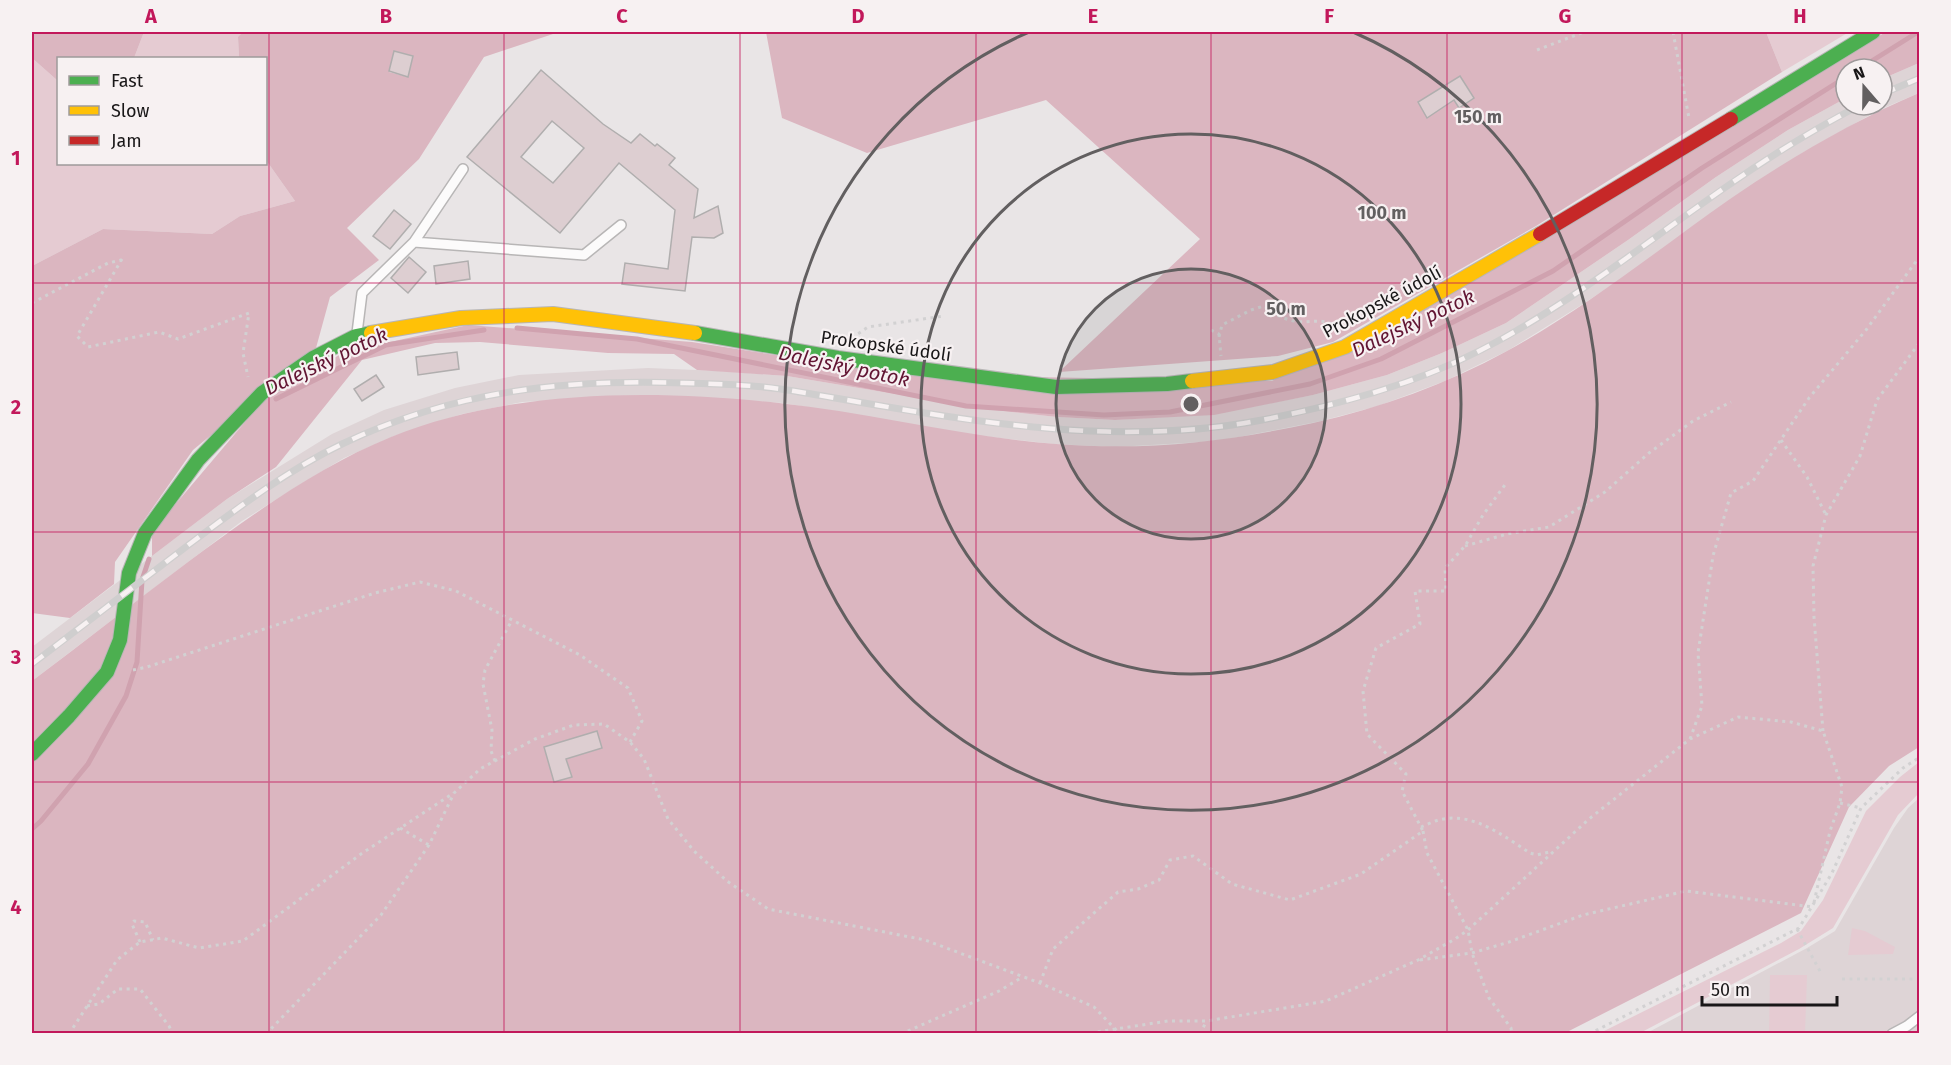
<svg xmlns="http://www.w3.org/2000/svg" width="1951" height="1065" font-family="'Fira Sans',sans-serif">
<rect width="100%" height="100%" fill="#e9e5e6"/>
<path fill="#ded4d6" d="M1919,63V93L1879,110L1802,153L1731,199L1643,264L1583,304L1507,351L1445,381L1378,406L1321,421L1218,441L1115,447L1054,444L981,436L783,403L648,395L522,402L462,414L394,436L344,458L296,487L242,521L32,681V647L227,499L332,434L384,410L455,388L519,375L648,368L720,371L787,376L985,409L1057,417L1115,420L1214,414L1313,395L1387,375L1442,353L1506,323L1628,240L1716,177L1788,130L1846,98V105H1882V79Z
M1919,798V1033L1645,1034L1807,948L1835,931L1894,828L1908,808Z"/>
<path fill="#e5cbd2" d="M144,32H243L238,38L239,58H134Z
M1766,32H1849L1782,72Z
M32,58L58,81V164H266V160L295,201L240,216L212,234L103,229L32,266Z
M1919,762V793L1898,815L1833,928L1799,949L1640,1033H1600L1781,943L1801,931L1823,900L1866,811L1900,777Z
M1852,928L1865,931L1895,947L1893,954L1848,955Z
M1770,975H1807L1805,1033H1769Z"/>
<path fill="#dbb6c0" fill-rule="evenodd" d="M32,32H144L134,58H58V81L32,58Z
M243,32H559L484,57L419,159L347,228L379,260L330,297L316,348L193,450L115,562L114,584L70,618L32,613V266L103,229L212,234L240,216L295,201L266,160V58H239L238,37ZM394,51L413,56L408,77L389,72Z
M766,32H1766L1782,72L1536,226L1333,342L1278,356L1059,372L1200,239L1046,100L867,153L782,118ZM1460,76L1474,98L1460,108L1454,100L1427,117L1418,102Z
M1886,32H1919V63L1882,79V69H1846V98L1788,130L1716,177L1628,240L1506,323L1442,353L1387,375L1313,395L1214,415L1115,420L1057,417L985,409L787,376L697,370L674,354L608,353L480,342L435,343L362,360L276,467L227,499L152,556V532L262,402L344,352L468,325L692,342L901,375L1272,381Z
M1919,93V747L1889,766L1849,807L1801,913L1565,1033L32,1034V681C84,642 136,601 188,562C252,515 317,467 391,437C510,389 653,389 779,403C872,413 963,437 1056,444C1147,451 1225,442 1313,423C1381,408 1447,384 1507,351C1586,308 1656,251 1730,199C1790,158 1853,121 1919,93Z"/>
<g fill="none" stroke-linecap="round" stroke-linejoin="round">
<path stroke="#d0a2af" stroke-width="5" d="M1859,69L1918,32
M517,328L637,339L966,406L1104,415L1170,412L1310,384L1381,359L1553,271L1702,168L1846,77
M276,399L386,345L484,330
M32,829L41,821L88,764L126,696L137,662L142,580L149,559"/>
</g>
<path fill="#ddced1" stroke="#b0aeae" stroke-width="1.5" fill-rule="evenodd" d="M394,51L413,56L408,77L389,71Z
M541,70L603,124L631,143L640,134L655,146L657,144L675,158L669,165L698,189L694,218L718,206L723,233L714,238L692,237L685,291L622,284L625,263L668,269L675,210L619,163L560,233L467,157ZM552,121L584,148L553,183L521,157Z
M1460,76L1474,98L1459,108L1454,100L1427,118L1418,102Z
M394,210L411,224L390,249L373,236Z
M409,257L426,272L408,293L391,278Z
M468,261L470,279L436,284L434,266Z
M457,352L459,369L418,375L416,357Z
M376,375L384,387L362,401L354,389Z
M597,731L602,748L566,759L572,777L554,782L544,747Z"/>
<g fill="none" stroke-linecap="round" stroke-linejoin="round">
<g stroke="#b8b6b6" stroke-width="12">
<path id="lane" d="M414,242L584,255L621,225
M357,333L362,293L414,242L463,169
M1892,1034L1907,1026L1920,1016"/>
</g>
<g stroke="#b8b6b6" stroke-width="16">
<path id="fast" d="M1731,119L1873,32
M695,333L838,358L1056,387L1167,384L1192,381
M32,754L69,716L107,672L120,640L129,573L145,533L198,460L262,393L313,358L356,336L371,333"/>
</g>
<g stroke="#b8b6b6" stroke-width="16">
<path id="slow" d="M371,333L461,318L553,314L695,333
M1192,381L1273,372L1345,347L1540,234"/>
</g>
<g stroke="#b8b6b6" stroke-width="16">
<path id="jam" d="M1540,234L1731,119"/>
</g>
<path stroke="#d2d1d2" stroke-width="3" stroke-dasharray="3 4.5" stroke-linecap="butt" d="M1673,32L1689,118
M1537,50L1584,32
M122,259L77,336L88,347L159,332L178,339L249,313L243,353L248,377
M32,303L108,263L122,260
M1211,330L1219,334L1221,356
M1219,337L1222,325L1251,310L1264,306C1273,313 1283,319 1294,321C1310,324 1320,317 1336,326
M852,338L868,327L944,316
M1781,440L1807,477L1826,515
M1465,546L1507,534L1549,527L1605,492L1649,453L1693,421L1731,402
M133,670L147,667L375,593L420,582L456,591L580,655L628,688L642,721L630,742
M1823,731L1814,617L1813,566L1826,515L1860,456L1877,400L1920,342
M1690,739L1702,706L1698,653L1713,556L1731,493L1753,481L1809,398L1866,330L1920,256
M495,761L491,751L492,730L483,684L485,670L512,620
M1840,803L1861,808
M1421,827C1428,824 1436,820 1443,819C1475,813 1505,837 1530,853L1537,855L1549,852
M400,828L429,845
M1423,831L1427,853L1468,930L1472,953L1489,998L1511,1028L1512,1034
M1797,929L1821,973
M140,942L132,924L134,921L145,922L153,940
M1420,960L1472,953L1509,942L1583,915L1686,891L1813,907
M1842,979H1920
M1040,983L1053,949L1118,892L1138,889L1159,880L1170,860L1193,856L1232,884L1290,900L1361,874L1423,831L1402,791L1406,774L1367,734L1363,691L1376,648L1420,624L1415,591H1446L1445,568L1465,546L1483,515L1507,482
M87,1006L99,1004L118,989H140L169,1026L173,1034
M69,1034L117,960L140,942L162,938L199,948L243,941L361,854L452,794
M266,1034L381,915L429,845L454,793L480,769L535,739L574,725L604,724L630,742L644,759L668,819L694,851L727,881L768,909L925,940L1040,983L1094,1007L1120,1034
M901,1034L999,991L1021,978
M1083,1034L1168,1021H1207L1326,1001L1418,960L1455,939L1468,930L1589,819L1690,739L1738,717L1791,722L1823,731L1842,787L1840,803L1830,831L1813,907
M1200,1034L1206,1022
M1589,1034L1799,928L1832,873L1861,808L1903,768L1920,757"/>
<use href="#lane" stroke="#fcfbfb" stroke-width="9"/>
<use href="#fast" stroke="#4caf50" stroke-width="14"/>
<use href="#slow" stroke="#ffc107" stroke-width="14"/>
<use href="#jam" stroke="#c62828" stroke-width="14"/>
<g stroke="#cfcece" stroke-width="7">
<path id="rail" d="M1882,94L1920,78
M32,664C85,624 138,583 191,543C239,507 288,470 342,444C453,391 562,379 684,383C721,384 758,385 794,391C949,417 1105,450 1262,420C1337,405 1413,385 1481,350C1567,306 1644,244 1723,189C1767,158 1813,130 1860,105"/>
</g>
<use href="#rail" stroke="#f7f1f2" stroke-width="4.5" stroke-dasharray="14" stroke-linecap="butt"/>
</g>
<path fill="none" stroke="#c2185b" stroke-width="1.5" stroke-opacity="0.55" d="M269,32V1034M504,32V1034M740,32V1034M976,32V1034M1211,32V1034M1447,32V1034M1682,32V1034M32,283H1920M32,532H1920M32,782H1920"/>
<circle cx="1191" cy="404" r="135" fill="#625f60" fill-opacity=".12"/>
<g fill="none" stroke="#625f60" stroke-width="3">
<circle cx="1191" cy="404" r="135"/>
<circle cx="1191" cy="404" r="270"/>
<path d="M1353 32A406 406 0 1 1 1029 32"/>
</g>
<g text-anchor="middle" dominant-baseline="central" stroke-width="4.5" stroke-linejoin="round" paint-order="stroke">
<g font-size="18" fill="#191718" stroke="#f7f1f2">
<text transform="translate(1382 302) rotate(-28)">Prokopské údolí</text>
<text transform="translate(886 346) rotate(8)">Prokopské údolí</text>
</g>
<g font-size="20" font-style="italic" fill="#621533" stroke="#f7f1f2">
<text transform="translate(1413 323) rotate(-25)">Dalejský potok</text>
<text transform="translate(326 361) rotate(-25)">Dalejský potok</text>
<text transform="translate(844 366) rotate(12)">Dalejský potok</text>
</g>
</g>
<circle cx="1191" cy="404" r="9" fill="#625f60" stroke="#f7f1f2" stroke-width="3"/>
<g font-size="18" text-anchor="middle" font-weight="bold" fill="#625f60" stroke="#f7f1f2" stroke-width="4.5" stroke-linejoin="round" paint-order="stroke">
<text x="1478" y="123">150 m</text>
<text x="1382" y="219">100 m</text>
<text x="1286" y="315">50 m</text>
</g>
<rect width="1951" height="1065" fill="none" stroke="#f7f1f2" stroke-width="66"/>
<rect x="57" y="57" width="210" height="108" fill="#f7f1f2" stroke="#9e9a9b" stroke-width="1.5"/>
<rect x="69" y="76" width="30" height="9" fill="#4caf50" stroke="#9e9a9b" stroke-width="1.5"/>
<text x="111" y="87" font-size="18" fill="#191718">Fast</text>
<rect x="69" y="106" width="30" height="9" fill="#ffc107" stroke="#9e9a9b" stroke-width="1.5"/>
<text x="111" y="117" font-size="18" fill="#191718">Slow</text>
<rect x="69" y="136" width="30" height="9" fill="#c62828" stroke="#9e9a9b" stroke-width="1.5"/>
<text x="111" y="147" font-size="18" fill="#191718">Jam</text>
<g transform="translate(1864 87) rotate(340)"><circle r="28" fill="#f7f1f2" stroke="#9e9a9b" stroke-width="1.5"/>
<path d="M0-4.5L10 22L0 15L-10 22Z" fill="#625f60"/>
<text y="-9" font-size="16" font-weight="bold" text-anchor="middle" fill="#191718">N</text>
</g>
<path d="M1702 996v9h135v-9" fill="none" stroke="#191718" stroke-width="3"/>
<text x="1711" y="996" font-size="18" fill="#191718" stroke="#f7f1f2" stroke-width="4.5" paint-order="stroke">50 m</text>
<rect x="33" y="33" width="1885" height="999" fill="none" stroke="#c2185b" stroke-width="2"/>
<g font-size="20" text-anchor="middle" font-weight="bold" fill="#c2185b">
<text x="151" y="23">A</text>
<text x="386" y="23">B</text>
<text x="622" y="23">C</text>
<text x="858" y="23">D</text>
<text x="1093" y="23">E</text>
<text x="1329" y="23">F</text>
<text x="1565" y="23">G</text>
<text x="1800" y="23">H</text>
<text x="16" y="165">1</text>
<text x="16" y="414">2</text>
<text x="16" y="664">3</text>
<text x="16" y="914">4</text>
</g>
</svg>
